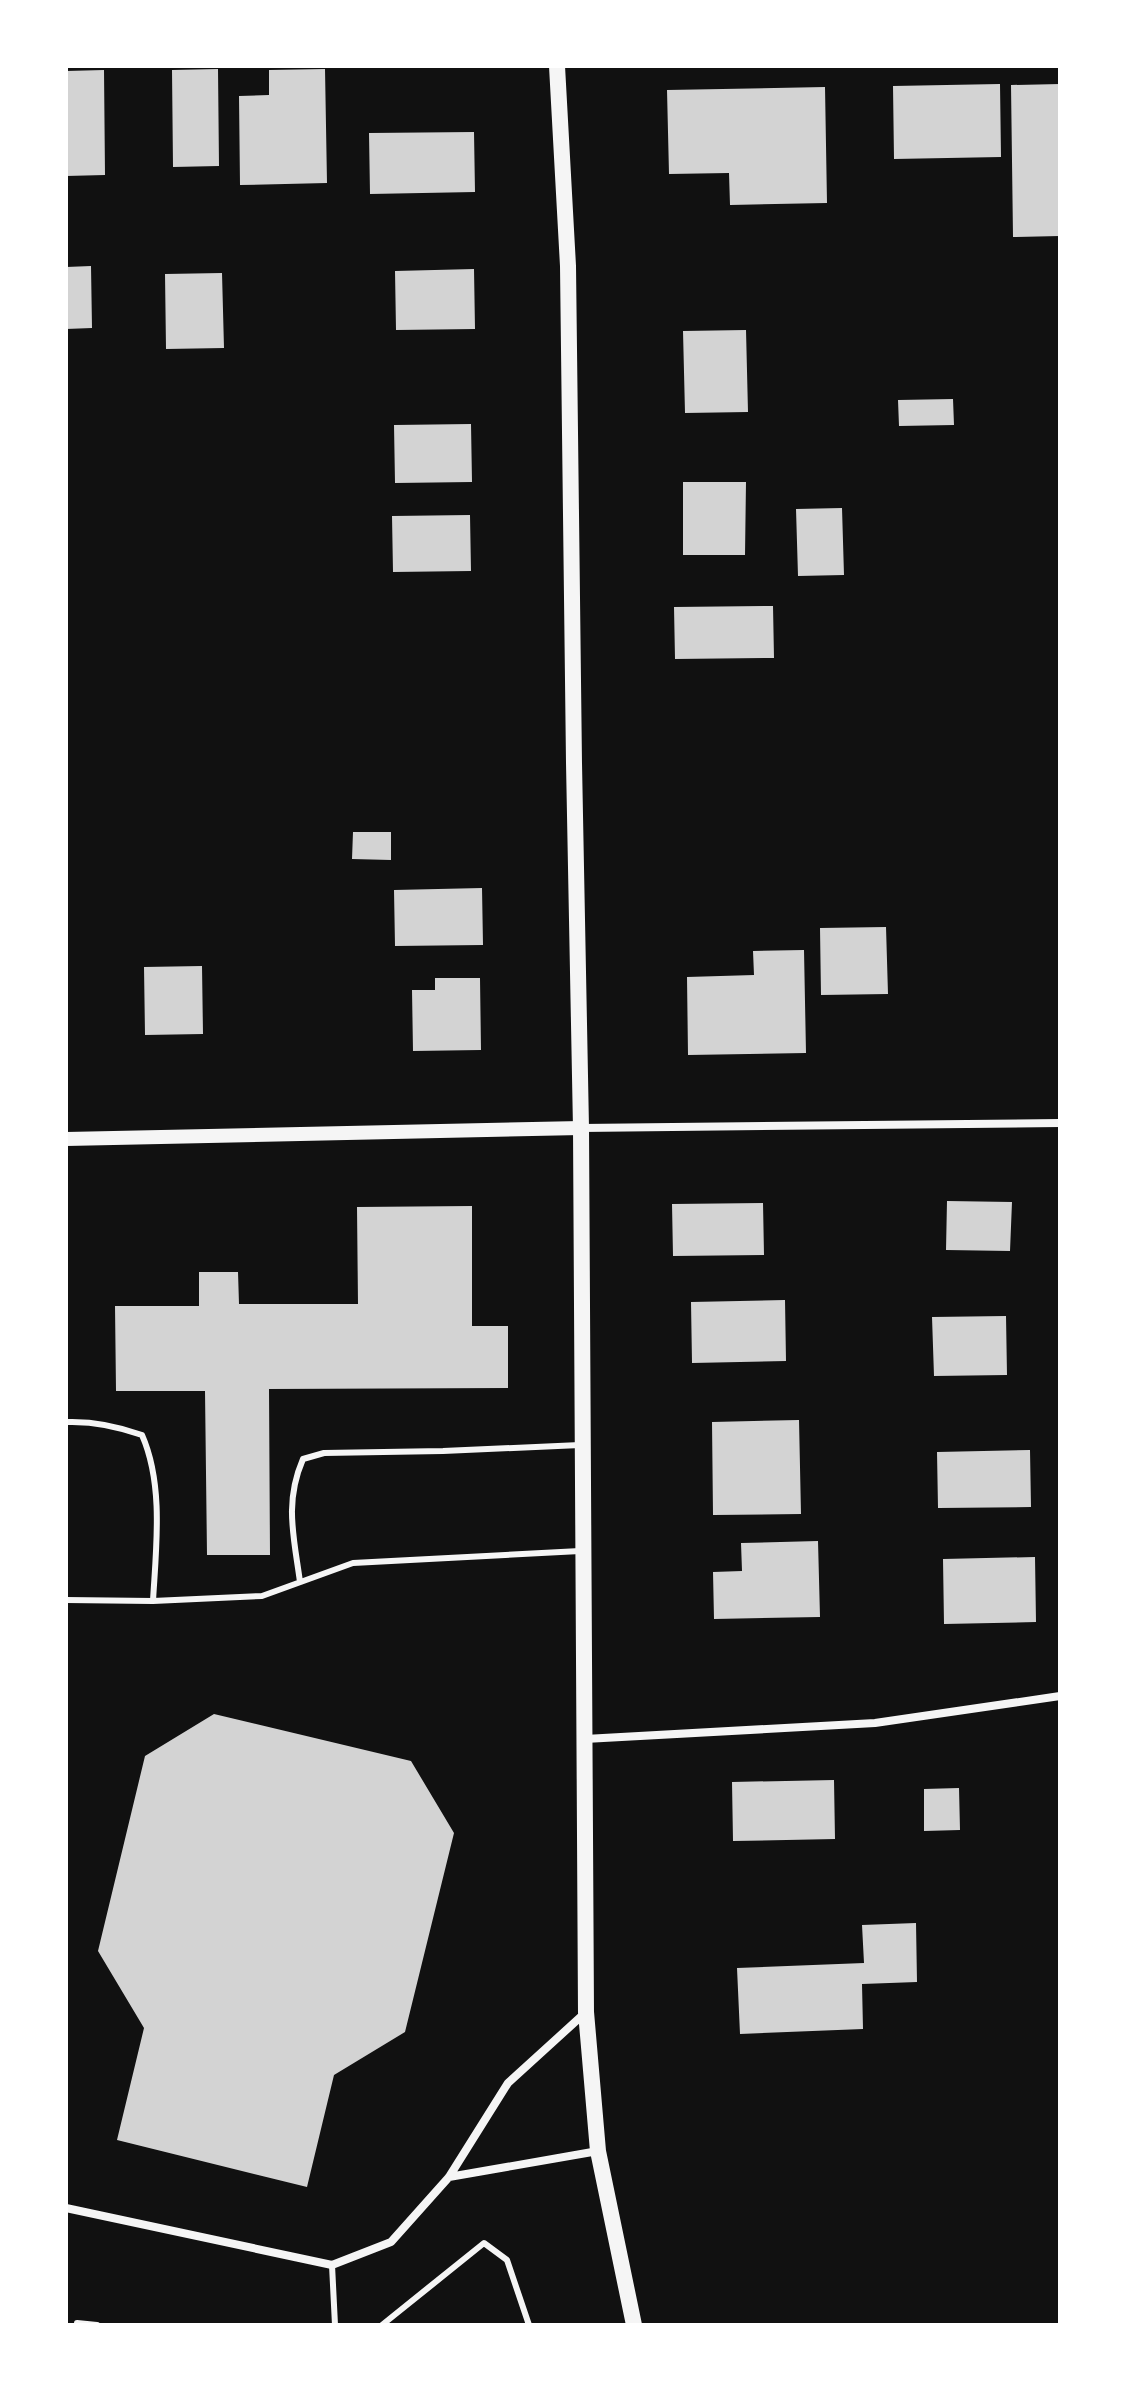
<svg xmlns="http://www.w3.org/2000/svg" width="1126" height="2391" font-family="'Roboto Serif',serif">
<rect width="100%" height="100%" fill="#111"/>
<path fill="#d3d3d3" d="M218,69L219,166L173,167L172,70Z
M325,69L327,183L240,185L239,96L269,95V70Z
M104,70L105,175L66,176V71Z
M1000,84L1001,157L894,159L893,86Z
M1060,84V236L1013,237L1011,85Z
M825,87L827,203L730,205L729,173L669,174L667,90Z
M474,132L475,192L370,194L369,133Z
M91,266L92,328L66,329V267Z
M474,269L475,329L396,330L395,271Z
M222,273L224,348L166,349L165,274Z
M746,330L748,412L685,413L683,331Z
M953,399L954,425L899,426L898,400Z
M471,424L472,482L395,483L394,425Z
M683,482H746L745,555H683Z
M842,508L844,575L798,576L796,509Z
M470,515L471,571L393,572L392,516Z
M773,606L774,658L675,659L674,607Z
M353,832H391V860L352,859Z
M482,888L483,945L395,946L394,890Z
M886,927L888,994L821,995L820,928Z
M804,950L806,1053L688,1055L687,977L754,975L753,951Z
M202,966L203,1034L145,1035L144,967Z
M435,978H480L481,1050L413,1051L412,990H435Z
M947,1201L1012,1202L1010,1251L946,1250Z
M763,1203L764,1255L673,1256L672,1204Z
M472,1206V1326H508V1388L269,1389L270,1555H207L205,1391H116L115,1306H199V1272H238L239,1304H358L357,1207Z
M785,1300L786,1361L692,1363L691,1302Z
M1006,1316L1007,1375L934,1376L932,1317Z
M799,1420L801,1514L713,1515L712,1422Z
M1030,1450L1031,1507L938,1508L937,1452Z
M818,1541L820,1617L714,1619L713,1572L742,1571L741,1543Z
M1035,1557L1036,1622L944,1624L943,1559Z
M214,1714L411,1761L454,1833L405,2032L334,2075L307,2187L117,2140L144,2028L98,1951L145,1756Z
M834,1780L835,1839L733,1841L732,1782Z
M959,1788L960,1830L924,1831V1789Z
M916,1923L917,1982L862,1984L863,2029L740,2034L737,1968L864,1963L862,1925Z"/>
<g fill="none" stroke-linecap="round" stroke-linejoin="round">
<path stroke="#f5f5f5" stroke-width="6" d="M66,1422C92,1421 117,1426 142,1435C164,1485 156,1548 153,1601
M300,1582C294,1537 284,1503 303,1459L324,1453L443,1451L580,1445
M66,1600L153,1601L262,1596L353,1563L580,1551
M332,2265L335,2325
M77,2325V2323L97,2325
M382,2325L484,2243L507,2260L529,2325"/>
<path stroke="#f5f5f5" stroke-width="8" d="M581,1128L1060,1123
M585,1739L875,1723L1060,1696
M449,2177L598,2151
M66,2208L332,2265L391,2242L449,2177L508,2083L586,2012"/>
<path stroke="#f5f5f5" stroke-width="14" d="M66,1139L581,1128"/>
<path stroke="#f5f5f5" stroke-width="16" d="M557,66L568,266L574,763L581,1128L586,2012L598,2151L634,2325"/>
</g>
<rect width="1126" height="2391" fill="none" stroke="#ffffff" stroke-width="136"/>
</svg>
